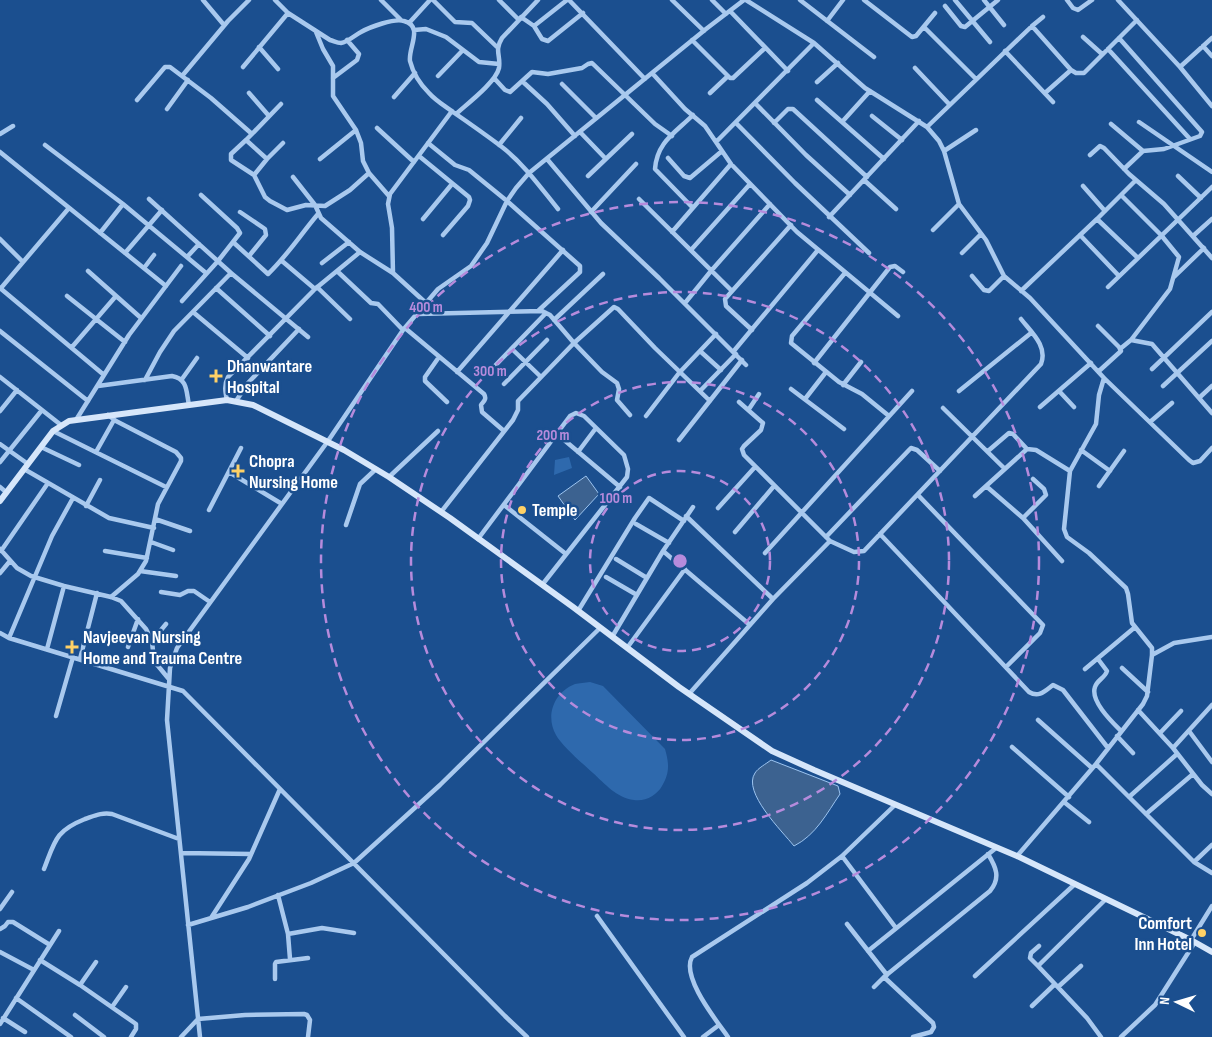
<svg xmlns="http://www.w3.org/2000/svg" width="1212" height="1037" font-family="'Sofia Sans Condensed',sans-serif">
<rect width="100%" height="100%" fill="#1b4f8f"/>
<path fill="#2e69ad" d="M569,457L572,468L554,475L555,460Z
M590,682L603,686L665,749C669,763 670,773 662,786C657,795 645,802 634,800C617,798 605,784 593,773C583,764 562,746 556,735C545,716 554,692 575,684C579,683 585,683 590,682Z"/>
<path fill="#3c6290" stroke="#9cc4f0" d="M586,476L599,494L575,520L558,496Z
M771,760L838,786L840,794C827,813 816,835 794,846C782,831 742,792 755,773C758,768 766,764 771,760Z"/>
<g fill="none" stroke-linecap="round" stroke-linejoin="round">
<path stroke="#a9c9ee" stroke-width="4.5" d="M203,0L224,25
M275,0L288,13L330,40C334,41 337,43 341,43C348,42 355,35 361,32C370,27 394,18 404,21C424,26 408,48 410,61C413,73 420,84 429,93C436,101 445,106 453,112C469,123 486,135 502,147C524,164 541,188 558,209
M381,0L401,20
M433,0L455,22L472,23L497,47
M499,0L519,20
M569,0L645,79
M672,0L704,31
M712,0L726,14
M746,0L814,43L865,88L927,127L939,141L944,151L959,204L986,240L1004,276L1030,298L1104,378L1099,395L1096,424L1070,471L1064,529L1067,537L1089,553L1126,588L1128,594L1132,623L1152,648V655L1147,696L1143,704L1096,764L1017,856
M800,0L874,57
M864,0L912,37L916,36L935,13
M955,0L990,42
M984,0L1004,25
M1067,0L1073,8L1078,10L1092,0
M1118,0L1180,67L1212,106
M945,6L961,26L965,27L998,0
M730,11L788,71
M521,17L534,26L567,0
M827,21L843,0
M409,23L430,0
M534,26L542,39L548,41L583,13
M1032,26L1043,17
M924,27L976,79
M414,30L426,29L446,37L479,62L499,64
M316,32L323,49L333,66V96L356,130L361,143L363,161L369,173
M1083,37L1102,54
M1119,38L1202,132L1200,136L1164,149L1143,151L1124,169
M692,40L730,78H733L765,48
M1203,46L1212,56
M259,47L278,69
M1108,49L1190,139
M1005,51L1053,102
M243,67L288,13
M1180,67L1212,38
M915,68L949,104
M652,73L685,109L705,126L731,164L797,232L898,316
M182,76L228,21L249,0
M438,76L463,50
M333,78L357,60L359,54L347,40
M494,78L505,90L510,92L532,72L548,74L582,68L588,64L592,63L655,124L672,136
M522,81L547,104L575,136
M817,82L838,63
M562,84L596,118
M249,93L269,116
M710,93L728,76
M1045,93L1071,70
M394,97L415,73
M137,100L165,67H170L211,98L252,134L246,140L267,159L254,175L265,197L270,201L287,210L306,205L325,206L350,190L369,173L389,196
M817,100L884,159
M755,103L806,155L850,195
M167,109L188,80
M456,114C467,104 496,82 499,68C501,55 494,51 502,38L538,0
M872,116L902,140
M842,122L870,91
M1139,122L1212,172
M736,123L795,183L869,253
M774,123L788,109H793L867,177
M1111,124L1143,151
M927,127L1032,26L1071,70L1076,73H1084L1137,20
M377,128L414,162
M580,132L606,159
M0,134L13,126
M252,134L281,104
M246,140L231,154V160L254,175
M716,142L814,43
M428,143L455,165L469,170L507,201L580,266V272L538,311
M45,145L123,204L206,273
M499,145L521,118
M944,151L976,130
M0,152L166,286
M1090,155L1100,146L1104,148L1129,174L1164,204L1212,258
M419,156L469,197L470,200L468,206L443,235
M668,158L684,176L690,178L722,151
M267,159L283,143
M320,159L356,130
M547,159L601,223L659,278L746,365
M588,176L632,134
M1178,176L1201,198
M293,177L315,205L321,218L360,252L393,273
M864,180L896,209
M1083,186L1105,211
M1121,195L1161,235L1179,257L1170,289L1131,340
M149,199L231,273
M639,199L732,291
M693,208L655,169C657,142 675,133 693,115
M240,212L265,229L266,235L249,256
M591,212L636,164
M829,217L919,121
M423,219L452,184
M1097,219L1138,258
M933,230L959,204
M672,232L731,164
M100,233L123,204
M1080,235L1119,276
M1193,236L1212,219
M0,239L23,262
M233,242L268,274C287,256 301,234 318,214
M691,250L750,184
M125,253L162,210
M962,253L981,234
M187,257L199,244
M282,261L315,289
M322,263L349,242
M144,268L154,255
M88,271L141,318
M337,271L371,303L378,304L403,330
M845,273L792,336L791,343L839,382L862,394L889,416
M972,276L984,290L989,291L1004,276
M1174,277L1204,248
M317,287L350,319
M1108,287L1212,187
M0,288L104,375
M1,288L69,208
M216,288L270,336
M1021,291L1097,219L1136,180
M67,296L125,342
M182,301L218,261L240,233L237,228L201,195
M426,303L393,273L392,228L388,204L390,194L452,111
M685,303L711,271L770,204
M193,312L248,358
M418,314L542,311L550,315L574,343L518,401V410L513,420L441,512
M554,320L603,274
M1098,326L1119,347L1121,351L1099,371
M405,328L484,394C487,399 484,401 481,405L482,412L504,431
M752,330L726,306L725,299L791,225
M0,331L88,401
M72,347L116,296
M512,349L541,377
M1120,349L1131,340L1152,344L1212,413
M700,351L721,370
M733,352L818,250
M439,357L425,377V381L447,402
M814,363L890,267L895,266L903,272
M1152,369L1212,312
M490,371L546,313
M457,372L563,250
M0,377L42,410
M1104,378L1189,460L1193,463L1200,461L1212,448
M182,379L197,358
M145,380L160,352L174,331L231,273L308,337
M504,384L547,340
M843,385L861,362
M98,386L172,376C188,379 186,391 189,405
M1163,386L1212,341
M791,389L844,429
M700,391L736,354
M959,391L1031,333
M1059,391L1074,407
M1199,398L1212,386
M805,399L826,372
M227,400C225,391 224,385 228,377L315,289L360,252
M236,401L248,383L299,329
M739,402L763,423L761,430L744,446L742,449L744,455L830,541
M1040,407L1091,363
M943,408L1005,469
M749,409L759,394
M0,411L17,390
M108,415L116,421L176,452L181,458V461L158,504L146,561L138,574L111,597
M630,415L617,400L619,389L617,383L602,372L574,343L614,307L618,309L655,348L710,401
M646,416L679,373L716,334
M76,420L129,335L181,266
M1150,422L1172,403
M53,431L166,487
M557,434L620,487
M679,440L742,360
M0,444L28,464
M41,447L79,465
M1081,450L1110,471
M988,451L1009,433L1013,434L1027,449
M96,452L114,420
M578,452L596,428
M0,462L42,410L61,425
M24,469L109,518L154,528
M229,472L282,504
M389,477L438,431
M986,486L1023,518L1046,495L1044,489L1033,479
M1099,486L1124,451
M0,487L6,492
M918,495L1043,625L1040,633L1006,667
M975,496L1027,449L1036,450L1070,471
M504,505L566,554
M86,506L100,480
M718,508L755,467
M209,510L241,448
M686,516L773,599
M1023,518L1062,561
M155,519L190,531
M636,524L669,543
M346,525L360,484L376,469
M735,532L774,486
M880,534L1029,692C1039,698 1045,691 1053,685L1063,690L1108,748
M826,537L909,450L911,448L917,450L940,471
M478,539L570,416L576,413L584,416L624,455L628,469L627,477L542,585
M151,542L173,550
M0,549L17,568L31,576L64,586L111,597L121,601L146,629L152,641L154,661L168,678
M1,551L48,483
M105,551L147,558
M663,551L693,507
M765,553L912,391
M616,559L647,578
M140,571L176,576
M0,573L10,561
M606,577L637,595
M161,592L180,595L188,591H194L210,602
M578,611L635,518L649,498L684,521
M0,633L9,638L183,691L505,1016L527,1037
M612,637L663,551L750,625
M9,638L52,536L73,498
M152,641L166,624
M128,647L138,619
M627,648L685,569
M47,649L64,586
M1152,655L1174,643L1212,637
M80,659L97,593
M1098,659L1107,671C1105,678 1097,680 1095,687C1090,701 1112,722 1121,731
M1122,668L1148,692
M1085,669L1134,628
M689,694L773,599L830,541L854,552L864,551L1041,364C1048,346 1031,332 1021,319
M1138,710L1173,748L1202,785L1212,794
M56,716L73,657
M1038,720L1092,768
M1189,731L1212,762
M1160,733L1181,711
M1117,736L1133,753
M1012,747L1069,797
M1173,748L1212,705
M1096,764L1194,862L1212,873
M1129,797L1177,754
M1064,802L1089,822
M895,805L842,856L896,928
M1146,814L1193,774
M181,853L251,854
M1194,862L1212,845
M44,869C55,841 55,831 85,819C94,816 102,812 112,814L179,839
M278,895L288,934L290,959
M0,909L12,892
M597,916L684,1037
M211,918L249,859L280,789
M847,924L887,975
M188,925L248,907L311,883L354,863L440,785L600,628
M0,929L5,926L8,922H13L50,945
M288,934L322,928L354,933
M1191,940L1212,906
M868,951L996,848
M0,952L34,970
M40,960L80,985L136,1024V1029L131,1037
M1038,966L1030,958L1031,953L1039,946
M975,976L1075,884
M275,979V964L276,962L308,958
M80,985L96,962
M874,987L884,977
M1058,987L1081,966
M16,998L71,1037
M1032,1006L1055,984
M112,1007L126,987
M75,1015L104,1037
M3,1018L25,1032
M0,1024L59,931
M181,1037L198,1019L245,1015L304,1014L307,1015L310,1020L308,1037
M200,1037L167,720L170,668L177,648L328,441L403,330L438,289L471,266L487,243L507,201L516,188L529,173L706,29L744,0
M703,1037L719,1025
M728,1037C716,1020 681,977 692,957L807,883L842,856
M913,1037L931,1032L934,1027L933,1023L884,977L990,891C1001,878 996,867 988,854
M1101,1037L1087,1018L1038,966L1106,899
M1121,1037L1155,1005L1195,942"/>
<path stroke="#d6e6fa" stroke-width="6" d="M0,501L53,431L69,421L227,400L253,405L344,450L389,477L450,518L573,607L679,687L772,751L814,770L1017,856L1191,940L1212,952"/>
</g>
<g fill="none" stroke="#b68bdc" stroke-width="2.5" stroke-dasharray="9 6">
<circle cx="680" cy="561" r="90"/>
<circle cx="680" cy="561" r="179"/>
<circle cx="680" cy="561" r="269"/>
<circle cx="680" cy="561" r="359"/>
</g>
<g fill="#ffd166" stroke="#1b4f8f" stroke-width="2">
<path d="M213.5 368.5h5v5h5v5h-5v5h-5v-5h-5v-5h5z"/>
<path d="M235.5 463.5h5v5h5v5h-5v5h-5v-5h-5v-5h5z"/>
<circle cx="522" cy="510" r="5"/>
<path d="M69.5 639.5h5v5h5v5h-5v5h-5v-5h-5v-5h5z"/>
<circle cx="1202" cy="933" r="5"/>
</g>
<g text-anchor="middle" dominant-baseline="central" stroke-width="5" stroke-linejoin="round" paint-order="stroke">
<g font-size="18" font-weight="bold" fill="#fff" stroke="#1b4f8f" text-anchor="start">
<text x="227" y="366">Dhanwantare<tspan x="227" dy="21">Hospital</tspan></text>
<text x="249" y="461">Chopra<tspan x="249" dy="21">Nursing Home</tspan></text>
<text x="532" y="510">Temple</text>
<text x="83" y="637">Navjeevan Nursing<tspan x="83" dy="21">Home and Trauma Centre</tspan></text>
<text x="1192" y="923" text-anchor="end">Comfort<tspan x="1192" dy="21">Inn Hotel</tspan></text>
</g>
</g>
<circle cx="680" cy="561" r="8" fill="#b68bdc" stroke="#1b4f8f" stroke-width="2.5"/>
<g font-size="15" text-anchor="middle" font-weight="bold" fill="#b68bdc" stroke="#1b4f8f" stroke-width="5" stroke-linejoin="round" paint-order="stroke">
<text x="426" y="312">400 m</text>
<text x="490" y="376">300 m</text>
<text x="553" y="440">200 m</text>
<text x="616" y="503">100 m</text>
</g>
<g transform="translate(1177 1002) rotate(275)" stroke="#1b4f8f" stroke-width="4" paint-order="stroke">
<path d="M0-4L9 19L0 12L-9 19Z" fill="#ffffff"/>
<text y="-8" font-size="14" font-weight="bold" text-anchor="middle" fill="#ffffff">N</text>
</g>
</svg>
